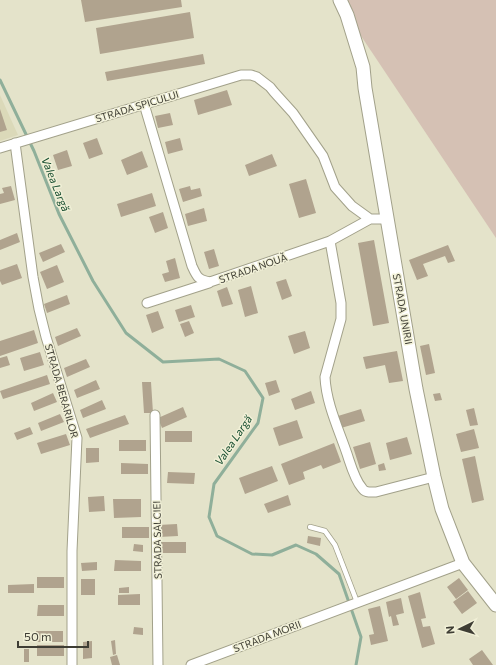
<svg xmlns="http://www.w3.org/2000/svg" width="496" height="665" font-family="Commissioner,sans-serif">
<rect width="100%" height="100%" fill="#e4e3ca"/>
<path fill="#dbd9b9" d="M0,95L18,135L0,141Z"/>
<path fill="#d5c1b4" d="M337,0H496V238Z"/>
<g fill="none" stroke-linecap="round" stroke-linejoin="round">
<path stroke="#8faf9a" stroke-width="3" d="M0,80L34,151L59,214L93,281L126,333L163,362L219,359L245,371L263,398L258,423L214,484L209,517L217,536L252,554L272,555L296,545L316,554L339,574L361,637L356,665"/>
</g>
<path fill="#b0a38e" d="M81,0H181L182,7L85,22Z
M190,12L194,38L100,54L96,28Z
M203,54L205,64L107,81L105,72Z
M227,90L232,105L198,115L194,100Z
M0,109L7,130L0,132Z
M170,113L173,125L158,128L155,116Z
M97,138L103,154L89,159L83,143Z
M180,138L183,150L168,154L165,142Z
M67,150L72,166L58,170L53,155Z
M142,151L148,167L127,175L121,160Z
M272,154L277,166L249,176L245,165Z
M306,179L316,213L299,218L289,184Z
M11,186L15,200L0,204V194L4,193L2,188Z
M190,186L191,190L200,188L202,196L183,202L179,189Z
M152,193L156,206L121,217L117,204Z
M204,208L207,221L188,226L185,214Z
M163,212L168,228L155,233L149,217Z
M17,233L20,242L0,250V240Z
M374,240L389,323L373,326L358,243Z
M61,244L65,252L43,262L39,253Z
M448,245L455,261L448,263L445,256L423,264L428,276L417,280L409,260Z
M214,249L219,266L209,269L204,252Z
M175,258L180,278L165,282L162,274L169,272L166,261Z
M17,264L22,278L2,285L0,281V270Z
M57,265L64,282L47,289L40,272Z
M286,279L292,296L282,300L276,282Z
M251,286L258,313L245,317L238,290Z
M227,287L233,304L222,307L217,291Z
M67,295L70,304L47,313L44,304Z
M191,305L195,317L179,322L175,310Z
M158,311L164,328L152,333L146,315Z
M189,321L194,333L185,337L180,324Z
M77,328L81,336L58,346L55,337Z
M34,330L38,343L0,356V341Z
M305,331L310,348L294,354L288,336Z
M429,344L435,373L426,375L420,346Z
M397,351L403,381L389,383L385,365L366,369L363,357Z
M40,352L44,365L24,371L20,358Z
M7,356L10,365L0,368V358Z
M86,359L90,367L67,377L64,368Z
M47,375L50,384L3,399L0,391Z
M96,380L100,389L77,398L74,390Z
M276,380L280,392L269,396L265,383Z
M142,382H151L153,413H144Z
M311,391L315,403L295,410L291,399Z
M53,393L57,402L34,411L31,403Z
M440,393L442,400L435,401L433,394Z
M102,400L106,409L83,418L80,410Z
M183,407L187,417L162,428L158,418Z
M474,408L478,425L470,426L466,410Z
M361,409L365,421L341,428L338,416Z
M60,414L64,422L41,431L38,423Z
M125,415L129,424L90,438L86,429Z
M297,420L303,438L279,446L273,428Z
M30,427L33,434L17,440L14,433Z
M474,429L479,448L461,452L456,434Z
M165,431H192V442H165Z
M66,434L70,445L41,454L37,443Z
M407,437L412,454L390,460L386,443Z
M119,440H146V451H119Z
M370,442L376,464L360,469L353,447Z
M334,443L341,462L323,469L321,465L303,472L305,479L289,485L281,464Z
M86,448H99V462L86,463Z
M475,456L484,500L472,503L462,459Z
M121,463L148,464V474H121Z
M384,463L386,470L379,471L378,465Z
M272,466L278,481L245,494L239,478Z
M168,472L195,473L194,484L167,483Z
M288,495L291,505L268,513L264,504Z
M104,496L105,511L89,512L88,497Z
M113,499H141V517L114,518Z
M177,524L178,536L159,537L158,525Z
M122,527H149V538H122Z
M308,536L321,538L320,546L307,543Z
M159,542H186V553H159Z
M134,544L143,545V552L133,551Z
M115,560L141,561V571H114Z
M97,562V570L82,571L81,563Z
M37,577H64V588H37Z
M459,578L468,590L456,599L447,587Z
M81,579H95V595H81Z
M34,584V593H8V585Z
M129,587V593H119V588Z
M468,591L477,603L462,614L453,602Z
M420,592L426,618L421,619L423,627L430,626L435,644L422,648L408,596Z
M140,594V605H118V595Z
M401,598L404,613L396,615L399,625L393,626L391,616L389,617L386,602Z
M38,605H64V616H37Z
M380,606L388,641L371,645L369,635L374,634L368,609Z
M134,627L143,628V635L133,634Z
M36,631H63V642H36Z
M115,640L116,654L113,655L111,641Z
M92,641V658L83,659V642Z
M37,645H64V656H37Z
M24,649H29V662H24Z
M482,650L493,665H473L469,659Z
M117,655L120,665H112L110,657Z"/>
<g fill="none" stroke-linecap="round" stroke-linejoin="round">
<g stroke="#a2a18a" stroke-width="6">
<path id="service" d="M310,527L325,531L335,545L357,602"/>
</g>
<g stroke="#a2a18a" stroke-width="11">
<path id="minor" d="M144,104L192,266C197,277 198,280 210,282L330,241L370,219H387
M15,143L33,277L39,309L46,337L77,438L72,551V665
M0,148L241,75H251L257,77L270,87L274,92L293,113L323,156L335,187L352,206L370,219
M330,241L341,303V319L325,377C326,402 338,428 346,451C350,462 354,479 362,488C365,493 370,492 376,492L434,477
M147,303L209,283
M155,415L158,665
M191,665L463,563"/>
</g>
<g stroke="#a2a18a" stroke-width="15">
<path id="secondary" d="M340,0L347,15L363,67L365,88L416,389L434,477L442,509L463,563L496,605"/>
</g>
<use href="#service" stroke="#fff" stroke-width="4.5"/>
<use href="#minor" stroke="#fff" stroke-width="9"/>
<use href="#secondary" stroke="#fff" stroke-width="13"/>
</g>
<g text-anchor="middle" dominant-baseline="central" stroke-width="3" stroke-linejoin="round" paint-order="stroke">
<g font-size="10" fill="#3e3d34" stroke="#f1f0d7">
<text transform="translate(137 106) rotate(-17)">STRADA SPICULUI</text>
<text transform="translate(253 268) rotate(-19)">STRADA NOUĂ</text>
<text transform="translate(403 309) rotate(80)">STRADA UNIRII</text>
<text transform="translate(62 391) rotate(74)">STRADA BERARILOR</text>
<text transform="translate(157 540) rotate(-91)">STRADA SALCIEI</text>
<text transform="translate(267 636) rotate(-21)">STRADA MORII</text>
</g>
<g font-size="11" font-style="italic" fill="#184e30" stroke="#f1f0d7">
<text transform="translate(56 184) rotate(68)">Valea Largă</text>
<text transform="translate(233 440) rotate(-56)">Valea Largă</text>
</g>
</g>
<g transform="translate(460 629) rotate(265)" stroke="#f1f0d7" stroke-width="3" paint-order="stroke">
<path d="M0-3L7 15L0 10L-7 15Z" fill="#3e3d34"/>
<text y="-6" font-size="11" font-weight="bold" text-anchor="middle" fill="#3e3d34">N</text>
</g>
<path d="M18 641v6h70v-6" fill="none" stroke="#3e3d34" stroke-width="2"/>
<text x="24" y="641" font-size="12" fill="#3e3d34" stroke="#f1f0d7" stroke-width="3" paint-order="stroke">50 m</text>
</svg>
